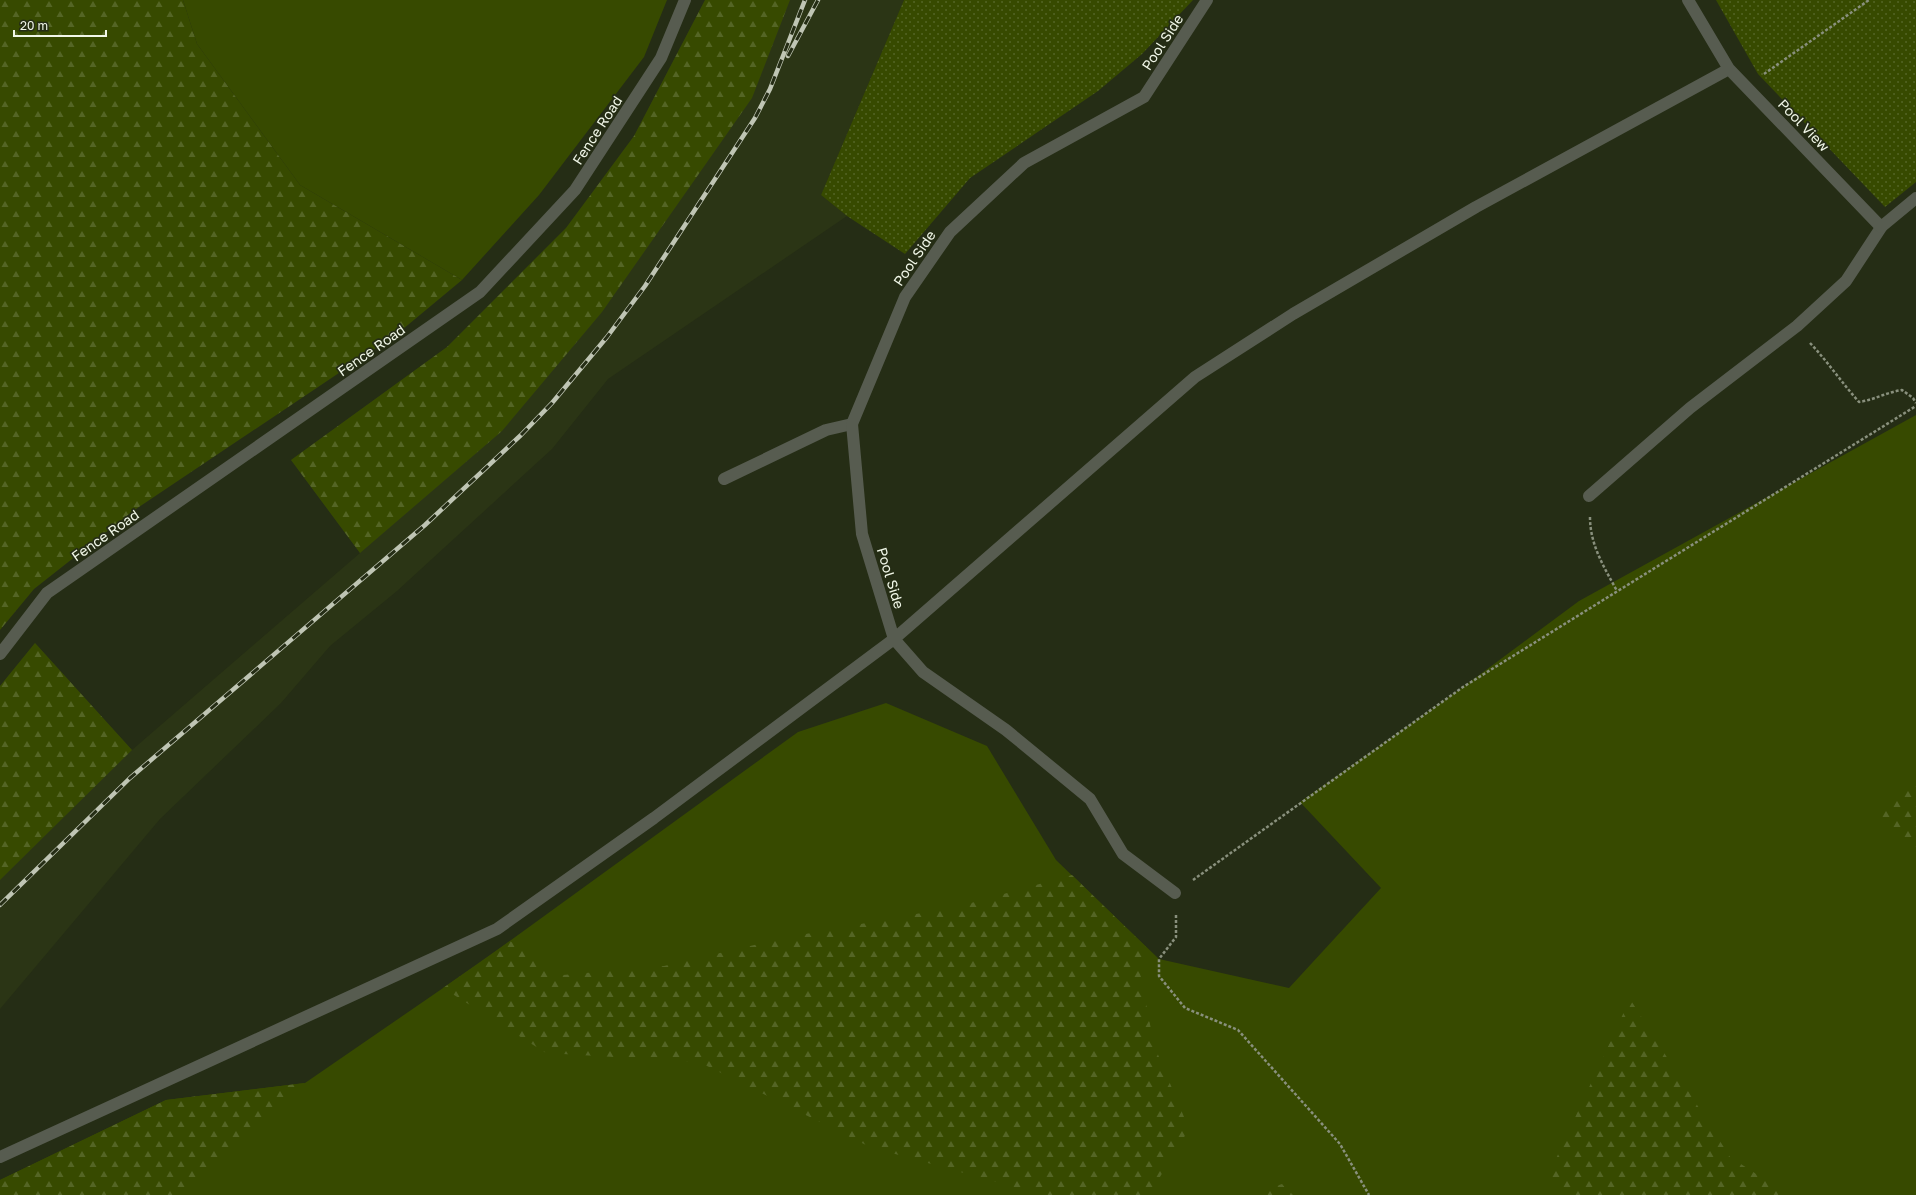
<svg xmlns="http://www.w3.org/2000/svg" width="1916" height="1195" font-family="'Golos Text',sans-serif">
<defs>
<pattern id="forest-firs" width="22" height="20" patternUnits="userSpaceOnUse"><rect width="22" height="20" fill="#374a00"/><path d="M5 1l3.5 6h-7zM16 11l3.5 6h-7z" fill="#546525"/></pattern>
<pattern id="park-dots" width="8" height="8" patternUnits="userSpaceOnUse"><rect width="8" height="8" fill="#374a00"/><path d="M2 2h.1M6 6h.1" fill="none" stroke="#546525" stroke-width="1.8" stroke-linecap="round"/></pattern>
</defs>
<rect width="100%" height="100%" fill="#252d15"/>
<path fill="#2b3515" d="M705,0H904L821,195L847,216L608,379L552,449L397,591L330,646L281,703L160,819L0,1009V686L35,643L132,750L360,553L291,460L447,347L566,228L634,136Z"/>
<path fill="#374a00" d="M183,0H667L644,57L539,195L462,280L300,185L197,44Z
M1916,415V1195H0V1180L166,1100L305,1083L478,964L798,732L886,703L987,746L1056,860L1159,959L1289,988L1381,888L1300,802L1463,687L1579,601Z"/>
<path fill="url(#forest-firs)" d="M0,0H183L197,44L300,185L462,280L397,334L133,511L34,589L0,630Z
M705,0H790L752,98L602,312L502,431L360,553L291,460L447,347L566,228L634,136Z
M35,643L132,750L0,880V686Z
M1916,775V852L1879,814Z
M1072,875L1147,948L1139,967L1154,1045L1189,1129L1149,1195H1043L870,1147L699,1062L546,1053L443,988L510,941L563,975L664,966L789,937L960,906Z
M1630,999L1730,1157L1789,1195H1564L1548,1176Z
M305,1083L206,1178L181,1195H0V1180L166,1100Z
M1282,1184L1293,1195H1251Z"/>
<path fill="url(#park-dots)" d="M904,0H1193L1142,54L1098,91L970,178L905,254L847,216L821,195Z
M1716,0H1916V182L1885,207L1758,74Z"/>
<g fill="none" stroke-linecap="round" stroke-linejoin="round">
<path stroke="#89907d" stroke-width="2.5" stroke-dasharray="3 2" stroke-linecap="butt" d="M1764,74L1869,0
M1810,343C1828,362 1842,383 1859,402C1874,400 1887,392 1902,390L1913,398L1916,403
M1590,517C1590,545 1604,567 1617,591
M1193,880L1463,687L1916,406
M1176,915V937L1159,959V976L1185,1008L1238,1030L1340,1144L1369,1195"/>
<path stroke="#575c50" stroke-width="12" d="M724,479L826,430L852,424
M1589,496L1690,408L1797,326L1846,281L1882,226"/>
<path stroke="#575c50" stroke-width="12" d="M1688,0L1729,69L1881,227L1916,198
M0,654L47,593L480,292L575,190L661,58L685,0
M1175,893L1123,854L1090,799L1006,730L923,672L894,639L862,534L852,424L905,297L950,232L1024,163L1144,97L1207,0
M0,1157L497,929L654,818L894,639L1195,377L1293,314L1476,207L1729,69"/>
<g stroke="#bfc5b4" stroke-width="4.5">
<path id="rail" d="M788,56L818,0
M0,905L130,778L425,525L521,435L552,403L607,337L645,286L755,118L770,89L805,0"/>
</g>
<use href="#rail" stroke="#252d15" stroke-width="3" stroke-dasharray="9" stroke-linecap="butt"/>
</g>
<g text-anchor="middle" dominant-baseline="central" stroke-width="3.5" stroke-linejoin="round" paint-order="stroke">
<g font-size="14" fill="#f1f7e8" stroke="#252d15">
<text transform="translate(1162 42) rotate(-57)">Pool Side</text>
<text transform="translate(1804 125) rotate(46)">Pool View</text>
<text transform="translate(597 130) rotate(-57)">Fence Road</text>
<text transform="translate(914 258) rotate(-56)">Pool Side</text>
<text transform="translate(371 350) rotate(-35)">Fence Road</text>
<text transform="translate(105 535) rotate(-35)">Fence Road</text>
<text transform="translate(891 578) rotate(73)">Pool Side</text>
</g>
</g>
<path d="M14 30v6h92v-6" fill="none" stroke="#f1f7e8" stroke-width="2"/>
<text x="20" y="30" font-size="12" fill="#f1f7e8" stroke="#252d15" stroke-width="3" paint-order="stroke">20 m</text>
</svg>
